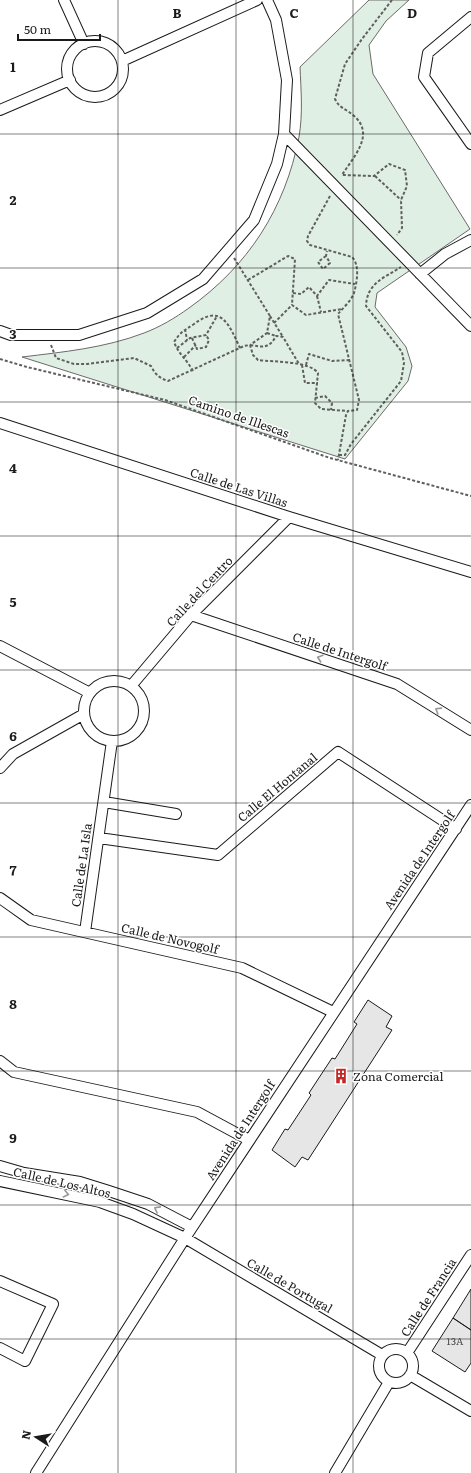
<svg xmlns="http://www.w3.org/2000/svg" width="471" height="1473" font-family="Literata,serif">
<rect width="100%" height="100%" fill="#fff"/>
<path fill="#e0efe3" stroke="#6a6a6a" d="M369,0H409L386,21L369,45L373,74L470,229L377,293L375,307L406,347L412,366L408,381L345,459L22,357C63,352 105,348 144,333C160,327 175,318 189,308C248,266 285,209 299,137C303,114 301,90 300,67Z"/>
<path fill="#e6e6e6" stroke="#1a1a1a" d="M368,1000L392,1016L386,1027L392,1030L308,1160L302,1157L295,1167L272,1150L285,1129L288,1130L311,1095L309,1093L332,1058L335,1059L357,1024L354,1022Z
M471,1289V1330L453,1318Z
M453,1318L471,1330V1363L465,1372L432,1351Z"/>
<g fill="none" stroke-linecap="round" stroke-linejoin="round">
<g stroke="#1a1a1a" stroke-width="12">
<path id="minor" d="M64,0L84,44
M471,17L428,53L424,77L471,144
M67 69a28 28 0 1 1 56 0a28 28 0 1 1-56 0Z
M122,61L257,0
M0,110L70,80
M284,134L471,326
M420,274L445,254L471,240
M0,331L11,335H79L147,313L203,279L254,220L277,164L284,134L287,80L276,20L267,0
M0,423L289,517L471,572
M191,615L397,684L471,730
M0,646L90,693
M84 711a30 30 0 1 1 60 0a30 30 0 1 1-60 0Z
M131,686L191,615L289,517
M0,768L13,754L84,714
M104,802L176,814
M99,838L218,855L338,752L456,829
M0,898L31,920L242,968L333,1012
M85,932L112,741
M0,1061L14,1072L197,1112L249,1140
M0,1166L24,1173L80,1182L109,1191L148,1204L192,1227
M0,1181L100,1202L133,1214L185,1238L382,1355
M0,1281L53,1304L25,1361L0,1348
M379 1366a17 17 0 1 1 34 0a17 17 0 1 1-34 0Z
M407,1353L471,1255
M410,1375L471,1411
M36,1473L185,1238L471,805
M335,1473L389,1382"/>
</g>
<path stroke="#5f5f5f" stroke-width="2" stroke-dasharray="3 2" stroke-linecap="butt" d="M392,0L362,39L345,64L335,99C339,108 346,109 353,115C376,134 354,156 342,175L374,176L389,164L405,170L407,186L401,200L402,228L397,235
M375,176L401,200
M330,196L308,236L307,241L310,245L352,257C360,265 357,282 354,293C351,301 343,308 338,314L359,400L357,410L348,411L346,415L338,460
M326,256L318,262L323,269L330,263L326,256L327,251
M234,258L270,316L267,333L250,345
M248,280L288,256L295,259L292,305
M293,293L301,294L309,287L317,296L329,280L355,284
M317,296L321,312
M270,316L283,337
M274,323L292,305L306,315L342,309
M185,329L187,340
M267,333L276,336
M192,338L197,349L206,347L209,340L206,335
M51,345L56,358L74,364H87L134,358L151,366C155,374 159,378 168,381L244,346L250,345L253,355L258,360C273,362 310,361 318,373L315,403L321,409L348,411
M250,345C263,347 269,349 276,336L283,337L299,364
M177,348L190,338L206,335L217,316
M184,357L196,345
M0,359L27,367L165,400L330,458L471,496
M302,365L305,383H318
M306,365L309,354L332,361L350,360
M193,371C187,360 178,353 174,342C181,331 184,331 194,324C222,303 229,325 240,348
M315,398L325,396L332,403L331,410
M339,455H345L351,444L401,381L404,363L402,352L366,306C367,283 384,278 401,267"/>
<use href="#minor" stroke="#fff" stroke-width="10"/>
</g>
<defs><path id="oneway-chevron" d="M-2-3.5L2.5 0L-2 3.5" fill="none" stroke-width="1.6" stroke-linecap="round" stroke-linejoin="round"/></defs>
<g stroke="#989898">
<use href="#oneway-chevron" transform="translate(320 658) rotate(-162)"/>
<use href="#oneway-chevron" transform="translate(438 710) rotate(-148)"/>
<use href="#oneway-chevron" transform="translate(66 1194) rotate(13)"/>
<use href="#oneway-chevron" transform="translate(157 1209) rotate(-152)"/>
</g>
<path fill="none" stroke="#1a1a1a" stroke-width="1" stroke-opacity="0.55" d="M118,0V1473M236,0V1473M353,0V1473M0,134H471M0,268H471M0,402H471M0,536H471M0,670H471M0,803H471M0,937H471M0,1071H471M0,1205H471M0,1339H471"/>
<defs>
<g id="building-bare" transform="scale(1.2)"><path d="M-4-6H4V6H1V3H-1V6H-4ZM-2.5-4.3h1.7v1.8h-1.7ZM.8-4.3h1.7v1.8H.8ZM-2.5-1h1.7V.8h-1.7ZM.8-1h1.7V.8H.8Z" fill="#c62828" stroke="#fff" stroke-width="2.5" paint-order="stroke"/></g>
</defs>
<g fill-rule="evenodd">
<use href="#building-bare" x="341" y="1076"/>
</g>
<g text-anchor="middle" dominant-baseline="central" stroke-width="3" stroke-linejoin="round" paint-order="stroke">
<g font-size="10" fill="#4d4d4d">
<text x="455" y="1340">13A</text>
</g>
<g font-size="12" fill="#1a1a1a" stroke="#fff">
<text transform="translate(239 416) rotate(19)">Camino de Illescas</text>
<text transform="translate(239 487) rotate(18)">Calle de Las Villas</text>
<text transform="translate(199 591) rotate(-47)">Calle del Centro</text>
<text transform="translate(340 651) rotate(18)">Calle de Intergolf</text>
<text transform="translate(277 787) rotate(-40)">Calle El Hontanal</text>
<text transform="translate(419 860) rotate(-56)">Avenida de Intergolf</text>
<text transform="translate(81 865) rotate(-82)">Calle de La Isla</text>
<text transform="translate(170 938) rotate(13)">Calle de Novogolf</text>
<text transform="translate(240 1130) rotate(-57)">Avenida de Intergolf</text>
<text transform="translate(62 1182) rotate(13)">Calle de Los Altos</text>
<text transform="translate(290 1285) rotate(30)">Calle de Portugal</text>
<text transform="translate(428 1297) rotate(-57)">Calle de Francia</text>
</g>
<g font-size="12" fill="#1a1a1a" stroke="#fff" text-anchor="start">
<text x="353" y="1076">Zona Comercial</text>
</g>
</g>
<g font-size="13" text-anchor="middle" font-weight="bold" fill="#1a1a1a" stroke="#fff" stroke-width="3" stroke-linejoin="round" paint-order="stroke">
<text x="177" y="18">B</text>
<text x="294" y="18">C</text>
<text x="412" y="18">D</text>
<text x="13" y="72">1</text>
<text x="13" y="205">2</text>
<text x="13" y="339">3</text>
<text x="13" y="473">4</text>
<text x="13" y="607">5</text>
<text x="13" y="741">6</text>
<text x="13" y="875">7</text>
<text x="13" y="1009">8</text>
<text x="13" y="1143">9</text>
</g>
<g transform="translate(36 1437) rotate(282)" stroke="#ffffff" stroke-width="3" paint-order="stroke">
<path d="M0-3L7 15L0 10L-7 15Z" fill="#1a1a1a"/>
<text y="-6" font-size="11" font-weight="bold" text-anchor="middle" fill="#1a1a1a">N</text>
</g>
<path d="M18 34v6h82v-6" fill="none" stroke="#1a1a1a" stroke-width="2"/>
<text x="24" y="34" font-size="12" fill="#1a1a1a" stroke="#ffffff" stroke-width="3" paint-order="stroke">50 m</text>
</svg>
